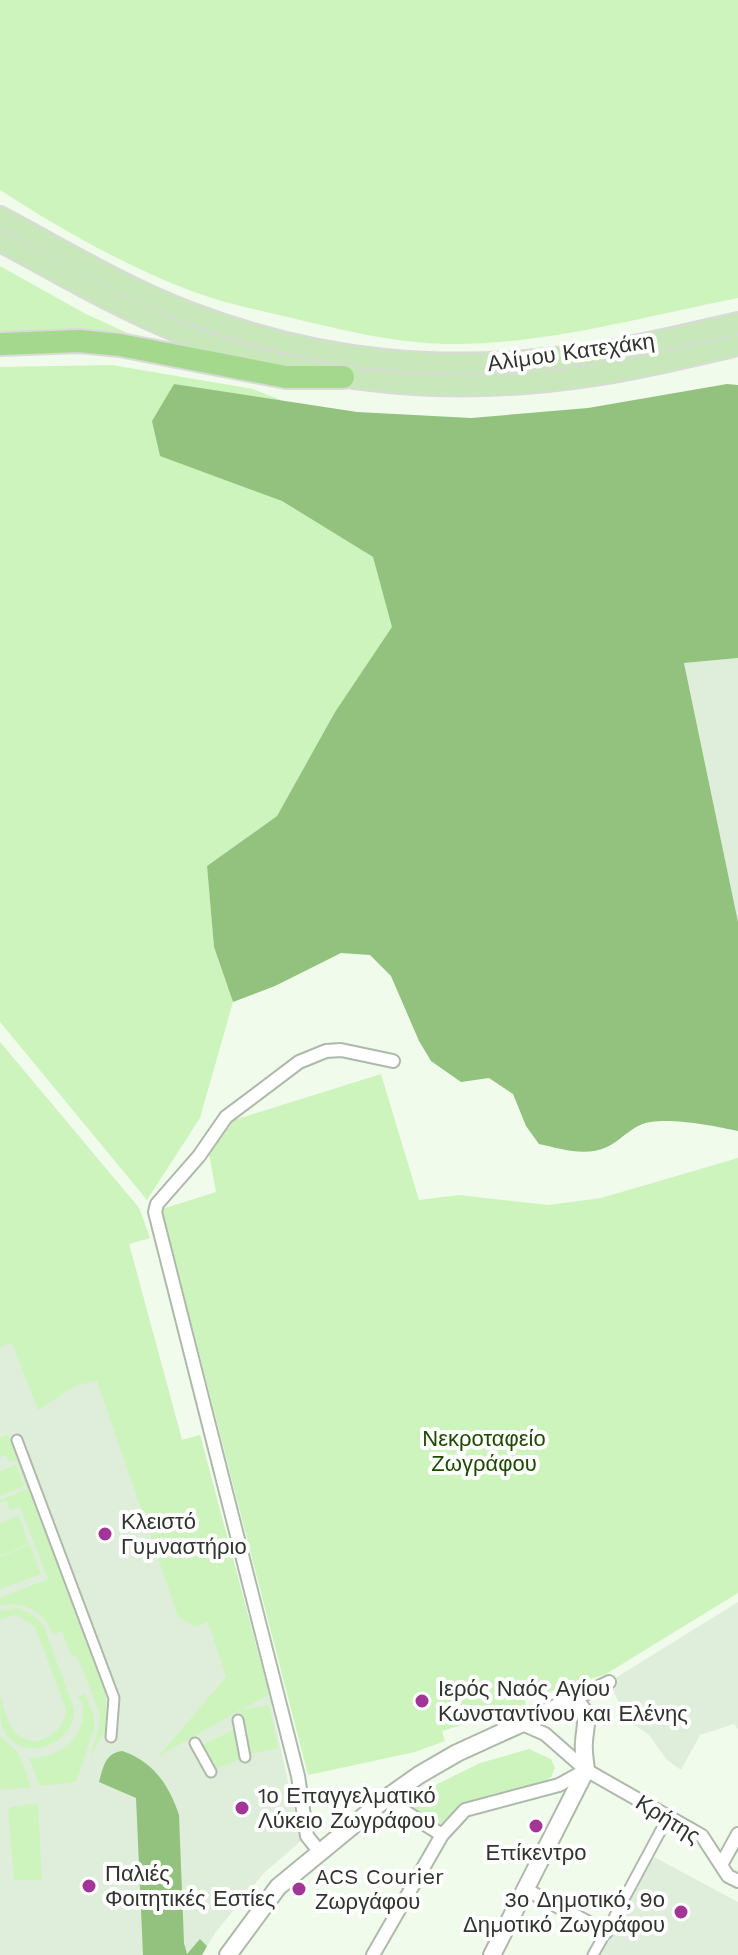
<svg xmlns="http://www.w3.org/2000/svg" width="738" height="1955" font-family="'Work Sans',sans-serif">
<rect width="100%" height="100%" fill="#f0fbec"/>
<path fill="#dfeeda" d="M738,658V922L684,663Z
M0,1042L139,1208L150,1238L129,1244L182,1440L200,1435L269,1694L301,1841L264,1873L215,1933L202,1955H0Z
M738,1602V1729L734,1724L700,1735L681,1770L667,1760L649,1735L627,1720L609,1682Z
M654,1857L738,1902V1955H601Z"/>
<path fill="#cdf4bd" d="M0,0H738V298C646,316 556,342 462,344C406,345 354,333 300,320C264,311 229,305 194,292C125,266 62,230 0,190Z
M0,266L84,313L151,344L0,336Z
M112,365L253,389L291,404L174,384L160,455L282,501L373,557L393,627L335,712L277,816L207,866L214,947L233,1002L200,1118L147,1200L0,1022V367Z
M0,1042L139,1208L150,1238L129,1244L182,1440L200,1435L269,1694L242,1710L269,1705L278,1748L250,1754L240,1710L159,1756L226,1677L208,1622L194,1627L178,1616L97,1381L76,1385L38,1410L12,1343L0,1347Z
M381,1074L419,1200L459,1195L548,1205L601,1198L738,1158V1593L606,1674L525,1700L526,1706L442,1731L445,1741L415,1752L308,1775L162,1209L216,1192L209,1154L234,1120Z
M8,1435L105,1692L107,1726L89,1759L99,1727L100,1714L78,1658L70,1653L62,1631L53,1634C45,1612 23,1600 0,1606V1598L48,1579L20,1507L10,1510L6,1500L0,1503V1500L27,1489L16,1460L9,1462L6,1455L0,1457V1437Z
M16,1465L24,1486L0,1496V1471Z
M19,1516L29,1544L0,1556V1523Z
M30,1545L41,1574L0,1589V1557Z
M16,1608L30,1613L43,1624L74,1709C76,1750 11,1766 1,1722C0,1714 0,1704 0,1696C4,1707 7,1723 15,1732C35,1753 65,1733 66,1709L35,1627L17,1615L0,1619V1611Z
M85,1694L94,1716V1729L76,1782L40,1786L29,1758C62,1759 87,1736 83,1703L77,1697Z
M238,1728L244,1757L212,1771L199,1746Z
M0,1736L18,1752L31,1787L0,1790Z
M529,1749L551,1759L555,1768L551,1777L543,1783L459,1805L440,1825L404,1804L409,1798L480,1763Z
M38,1803L42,1880H14L8,1811L11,1807Z"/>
<path fill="#92c27d" d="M174,384L357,412L471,418L588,408L727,384L738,385V658L684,663L738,922V1131C716,1126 673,1118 651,1122C633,1124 622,1140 607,1147C585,1157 562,1149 539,1144L526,1126L513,1094L489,1078L461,1082L431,1061L419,1041L391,976L370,955L341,953L275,986L233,1002L214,947L207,866L277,816L335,712L392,627L373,557L282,501L160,456L152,421Z
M122,1751C153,1761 169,1785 179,1815L184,1943L187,1954L200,1939L207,1946L202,1955H143L136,1798L99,1782C103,1768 105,1753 122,1751Z"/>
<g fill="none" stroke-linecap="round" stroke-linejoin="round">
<g stroke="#afb9ab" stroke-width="13">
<path id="pedestrian" d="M17,1440L114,1698L111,1737
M238,1720L245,1757
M195,1743L211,1772
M610,1925L668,1817
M593,1955L606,1932"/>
</g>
<g stroke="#afb9ab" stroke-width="16">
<path id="minor" d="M573,1700L609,1682
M522,1724L545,1734L586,1770L702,1836L728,1876L738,1881
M385,1799L442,1835
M319,1851L307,1836L298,1776L155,1212L157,1204L199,1156L226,1117L299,1062L326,1051L341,1050L393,1061
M721,1865L738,1834
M527,1890L606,1932
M373,1955L442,1835L465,1810L559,1785L586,1770"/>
</g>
<g stroke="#afb9ab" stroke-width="20">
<path id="tertiary" d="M228,1955L278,1887L385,1799L419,1775L457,1753L573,1700C592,1715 585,1723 584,1742C583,1751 585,1761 586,1770L492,1955"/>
</g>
<g stroke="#dadad9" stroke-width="24">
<path id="primary" d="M0,217C62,250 124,288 190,313C324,364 448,374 589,354C639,347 689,334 738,323
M0,241C59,272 117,307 179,332C312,385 454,397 595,375C643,368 691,356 738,345"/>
</g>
<g stroke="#dadad9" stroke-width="26">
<path id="motorway" d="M0,344L79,341L120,345L286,377H343"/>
</g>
<use href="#pedestrian" stroke="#fff" stroke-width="9"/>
<use href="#minor" stroke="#fff" stroke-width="12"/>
<use href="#tertiary" stroke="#fff" stroke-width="16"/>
<use href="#primary" stroke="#c8e8bb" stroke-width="20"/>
<use href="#motorway" stroke="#a4d88d" stroke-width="22"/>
</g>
<g fill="#a13697" stroke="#fff" stroke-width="3">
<circle cx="105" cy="1534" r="8"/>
<circle cx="422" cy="1701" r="8"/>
<circle cx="242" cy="1808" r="8"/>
<circle cx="536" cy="1826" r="8"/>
<circle cx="89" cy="1886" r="8"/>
<circle cx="299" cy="1889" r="8"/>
<circle cx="681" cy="1912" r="8"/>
</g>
<g text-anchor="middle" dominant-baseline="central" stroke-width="8" stroke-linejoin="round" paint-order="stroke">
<g font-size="22" fill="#30342e" stroke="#fff">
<text transform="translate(571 352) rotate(-8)">Αλίμου Κατεχάκη</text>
<text transform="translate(668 1819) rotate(32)">Κρήτης</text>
</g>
<g font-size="22" fill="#1e4a00" stroke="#fff">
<text x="484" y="1438">Νεκροταφείο<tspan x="484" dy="25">Ζωγράφου</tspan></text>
</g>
<g font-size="22" fill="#30342e" stroke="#fff" text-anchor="start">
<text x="121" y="1521">Κλειστό<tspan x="121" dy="25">Γυμναστήριο</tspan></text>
<text x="438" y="1688">Ιερός Ναός Αγίου<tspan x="438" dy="25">Κωνσταντίνου και Ελένης</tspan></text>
<text x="258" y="1795">1ο Επαγγελματικό<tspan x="258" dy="25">Λύκειο Ζωγράφου</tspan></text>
<text x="536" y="1852" text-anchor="middle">Επίκεντρο</text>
<text x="105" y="1873">Παλιές<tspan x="105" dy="25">Φοιτητικές Εστίες</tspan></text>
<text x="315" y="1876">ACS Courier<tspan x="315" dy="25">Ζωργάφου</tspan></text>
<text x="665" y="1899" text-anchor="end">3ο Δημοτικό, 9ο<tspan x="665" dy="25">Δημοτικό Ζωγράφου</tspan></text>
</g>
</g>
</svg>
